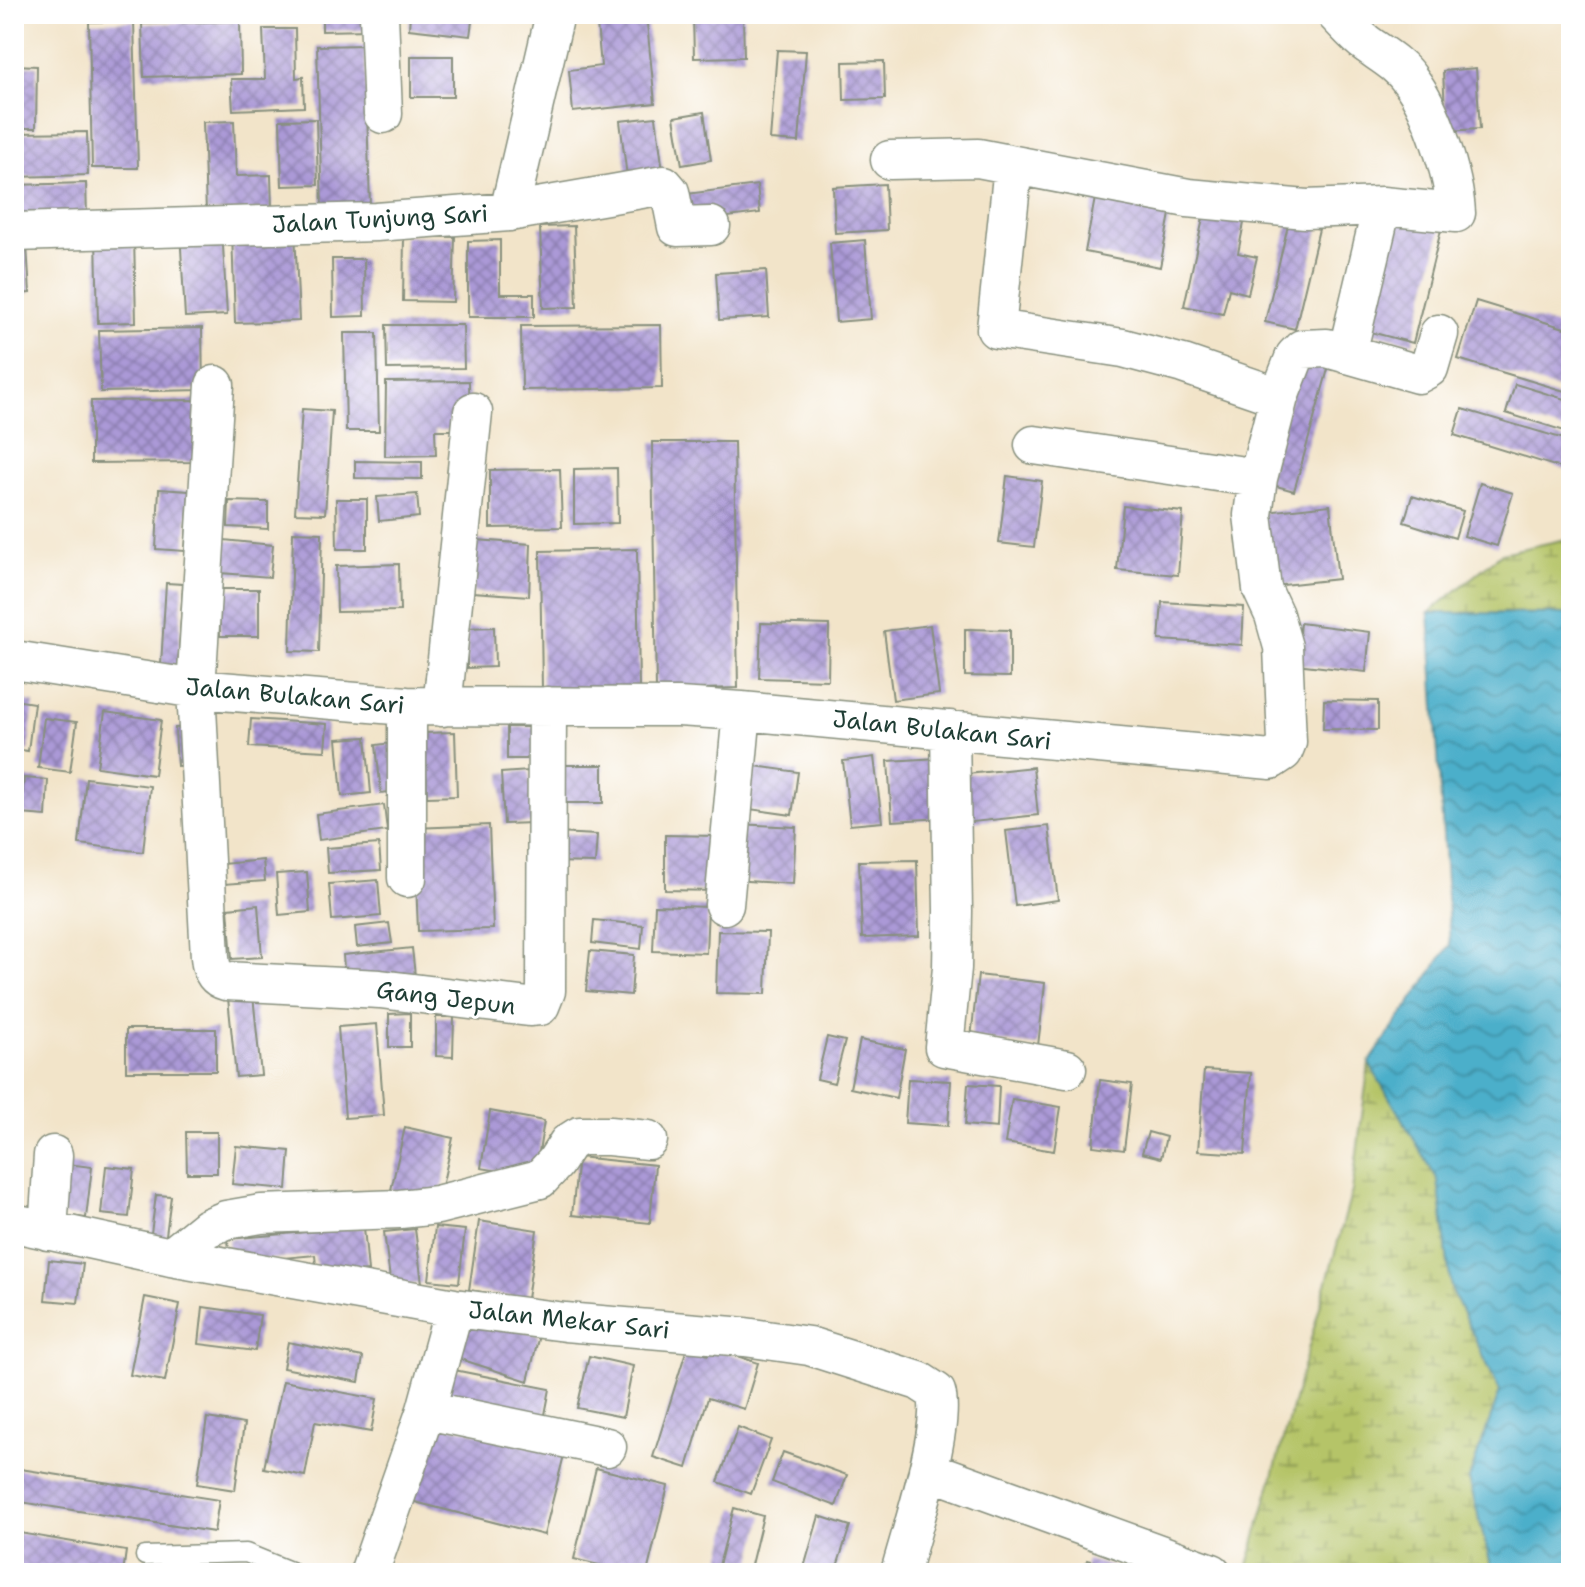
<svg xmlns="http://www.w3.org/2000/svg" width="1585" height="1587" font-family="'Shantell Sans',sans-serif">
<defs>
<pattern id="wetland-marsh" width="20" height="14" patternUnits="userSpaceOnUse" patternTransform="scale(2)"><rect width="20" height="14" fill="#b5c467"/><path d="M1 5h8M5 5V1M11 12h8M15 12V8" fill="none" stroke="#93a056"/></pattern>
<pattern id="water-waves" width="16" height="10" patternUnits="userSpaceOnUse" patternTransform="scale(2)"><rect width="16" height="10" fill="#4bafca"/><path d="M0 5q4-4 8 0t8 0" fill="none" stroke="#3e90a5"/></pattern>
<pattern id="building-cross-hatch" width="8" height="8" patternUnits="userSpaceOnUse" patternTransform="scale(2)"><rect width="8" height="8" fill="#ab99d7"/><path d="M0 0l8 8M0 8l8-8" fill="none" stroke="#8b7eaf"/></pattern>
</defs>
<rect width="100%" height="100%" fill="#fff"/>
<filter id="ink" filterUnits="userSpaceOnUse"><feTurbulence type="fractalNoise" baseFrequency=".0125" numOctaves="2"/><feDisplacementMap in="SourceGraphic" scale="16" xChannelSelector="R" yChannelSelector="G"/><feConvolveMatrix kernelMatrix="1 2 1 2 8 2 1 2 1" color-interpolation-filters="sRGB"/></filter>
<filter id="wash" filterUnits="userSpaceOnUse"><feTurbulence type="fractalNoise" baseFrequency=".006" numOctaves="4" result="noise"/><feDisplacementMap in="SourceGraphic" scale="32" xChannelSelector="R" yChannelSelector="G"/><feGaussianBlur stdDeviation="1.8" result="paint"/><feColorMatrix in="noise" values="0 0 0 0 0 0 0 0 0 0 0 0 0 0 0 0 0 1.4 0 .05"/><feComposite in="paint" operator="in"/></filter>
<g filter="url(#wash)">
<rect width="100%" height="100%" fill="#f2e4c9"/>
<path fill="url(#wetland-marsh)" stroke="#6a804e" stroke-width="2" d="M1571,538V614L1429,613L1502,553Z
M1369,1063L1438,1180L1451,1288L1500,1391L1469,1479L1493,1573H1246L1352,1191Z"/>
<path fill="url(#water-waves)" stroke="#35767f" stroke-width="2" d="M1429,613L1571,614V1573H1493L1469,1479L1500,1391L1451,1288L1438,1180L1369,1063L1450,945Z"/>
<g id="blocks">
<path fill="url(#building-cross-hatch)" d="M322,14H370V30L322,31Z
M410,14H473L470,36L409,29Z
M596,14H646L655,103L573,112L569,70L601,66Z
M693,14H743L744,57L694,58Z
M134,21L138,168H92L89,22Z
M240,21L241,74L144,77L142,24Z
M263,29H295L296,78L303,77L304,107L233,110L231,79H265Z
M365,45L370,207L322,208L317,46Z
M777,50L806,51L799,142L770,140Z
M411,56H453V97H411Z
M884,61L885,99L844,100L843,62Z
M14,65L37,66L36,128H14Z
M1476,68L1480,129L1446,131L1443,71Z
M704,112L711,160L682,165L674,117Z
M656,117L663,172L627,177L620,121Z
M316,119L318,185L282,186L280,120Z
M234,121L236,176L271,175L272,210L206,212L203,122Z
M87,132L88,175L14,177V133Z
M86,183L87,217L14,219V185Z
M885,184L887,230L835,233L833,187Z
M757,185L760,213L689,222L686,194Z
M1095,198L1170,214L1160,267L1085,252Z
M1204,214L1244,223L1238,253L1257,257L1248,294L1229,289L1223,314L1184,306Z
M1387,217L1441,230L1413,343L1359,329Z
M1289,221L1319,229L1295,329L1265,322Z
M574,226L577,307L543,308L540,227Z
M222,229L227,315L185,317L180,231Z
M295,230L299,321L235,323L232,232Z
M404,236L455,237L453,302L403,301Z
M134,237L136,322L98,323L96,238Z
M500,240V294H534V317H468V241Z
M865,240L871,319L836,322L830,243Z
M14,246H27L30,293L14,294Z
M332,259H364L365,316L333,317Z
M766,270L769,317L719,320L716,273Z
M1476,301L1571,330V393L1458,359Z
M386,325H463L464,368L387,369Z
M661,325L662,388L522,390L521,326Z
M202,328L203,390L101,392L99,330Z
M344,333H377L379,431H346Z
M1303,354L1330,362L1294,491L1266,483Z
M469,381L470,430H435L436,455L385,456L386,382Z
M1515,384L1571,401V433L1506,413Z
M196,400L197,462L91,463V401Z
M302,409L332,411L325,514L295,513Z
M1462,409L1571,441V471L1454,435Z
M652,442H734L738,688L656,690Z
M355,461L422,462V479L355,478Z
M617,468L618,523L574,524V469Z
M560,469L562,527L490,528V470Z
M1007,476L1042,481L1034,547L999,543Z
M1480,483L1513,493L1497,546L1464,536Z
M159,489L189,491L185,551L156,549Z
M417,494L419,517L379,521L377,497Z
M1412,496L1463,511L1455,538L1404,522Z
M336,499H367V549H337Z
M229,501L268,502V529L228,527Z
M1330,505L1338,579L1265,587L1257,513Z
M1123,506L1183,512L1178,575L1117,570Z
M293,532L322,533L319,652L290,651Z
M224,540L273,545L270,577L221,573Z
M476,540L531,544L529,596L473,592Z
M637,549L639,689L542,690L540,551Z
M399,564L400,611L337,612L336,566Z
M166,583L183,584L178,666L161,665Z
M219,589H259V636H220Z
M1162,602L1244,607L1242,645L1159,640Z
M761,623L829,625L828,680L759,678Z
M1300,623L1370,632L1366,672L1296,664Z
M930,625L939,694L893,700L884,631Z
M494,627L495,667L467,668V628Z
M965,629L1010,630V677L965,676Z
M14,700L34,703L28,751L14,749Z
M1324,700L1378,701V730L1323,729Z
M105,712L161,720L154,775L97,767Z
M44,718L77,722L70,772L38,768Z
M251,719L327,724L325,751L249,747Z
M193,727L195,765L177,766L175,728Z
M507,727H538V759H507Z
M455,732L457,796L427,797L425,733Z
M366,737L371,793L342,796L337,739Z
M399,742L404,790L381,793L376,745Z
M874,757L882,822L850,825L843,761Z
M939,758L944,818L892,821L888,761Z
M557,765H603V803H557Z
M747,765L798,772L792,815L742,808Z
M1033,767L1038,815L963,823L958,775Z
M529,771L533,823L504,824L501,773Z
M24,778L48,780L46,816L21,814Z
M86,778L150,786L143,852L79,844Z
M384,805L387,831L319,840L316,814Z
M736,824L796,827L793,884L733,880Z
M489,825L493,929L418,931L414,828Z
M1049,826L1058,900L1015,906L1006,831Z
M556,833L597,835L595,863L555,862Z
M665,835L716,836V891L665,890Z
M379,844L381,870L328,873L326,848Z
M263,860L265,881L224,884L223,864Z
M917,860L919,936L862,938L859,861Z
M307,872L310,912L279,915L276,874Z
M378,880L381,916L332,920L329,884Z
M258,905L262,957L232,959L228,908Z
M655,905L708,907L706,953L653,951Z
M594,920L643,925L641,949L592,943Z
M389,923L392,943L357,947L355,927Z
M718,931L768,932L766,994L716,993Z
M412,948L415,976L345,982L343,955Z
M590,951L634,955L631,995L586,991Z
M978,975L1045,983L1038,1046L971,1038Z
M253,995L261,1075L236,1077L228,998Z
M410,1013V1047H389V1014Z
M436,1017H454L453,1057L436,1056Z
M377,1024L384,1115L345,1118L338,1027Z
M126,1029H216V1071H126Z
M827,1037L845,1041L834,1083L817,1079Z
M860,1040L905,1049L896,1098L850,1088Z
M1204,1070L1251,1073L1245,1154L1198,1151Z
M908,1079L951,1081L948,1126L905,1123Z
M1100,1080L1132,1084L1124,1150L1093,1146Z
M968,1084L999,1086L997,1128L965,1125Z
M1012,1099L1061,1107L1054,1151L1005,1143Z
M490,1111L544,1121L535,1177L481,1168Z
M405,1127L453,1138L439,1200L391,1190Z
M186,1132H217V1173H187Z
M1148,1132L1166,1137L1161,1158L1142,1153Z
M236,1146L290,1151L287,1189L232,1184Z
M578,1157L655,1165L650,1223L572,1215Z
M59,1163L92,1167L86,1218L53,1214Z
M106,1166L134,1169L129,1217L101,1214Z
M156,1195L171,1196L165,1243L150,1241Z
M479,1221L537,1230L527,1299L469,1290Z
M364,1227L368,1271L317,1276L315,1255L230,1263L228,1239Z
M435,1227L465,1230L459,1283L429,1280Z
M415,1229L422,1283L391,1287L384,1232Z
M49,1260L83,1264L78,1303L45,1300Z
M145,1297L180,1304L165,1381L130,1375Z
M203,1307L260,1315L255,1351L199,1344Z
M468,1314L539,1335L528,1381L454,1357Z
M288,1342L363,1357L359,1382L283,1368Z
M710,1347L758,1363L744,1409L708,1398L687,1468L653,1457L687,1348L708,1355Z
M589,1356L633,1366L623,1417L577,1408Z
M444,1368L550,1389L543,1425L436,1403Z
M283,1381L377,1399L371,1432L315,1422L305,1476L264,1468Z
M207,1418L244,1424L235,1490L197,1484Z
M430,1421L564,1455L544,1535L411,1501Z
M738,1427L771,1440L751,1494L718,1482Z
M783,1452L847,1475L836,1506L772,1482Z
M14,1468L219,1500L214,1532L14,1501Z
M596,1468L668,1486L647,1573H632L574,1559Z
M734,1508L763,1516L749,1573H717Z
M819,1516L850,1526L835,1573L803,1571Z
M14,1532L126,1551L123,1573L14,1571Z
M1087,1560L1125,1570L1124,1573H1084Z"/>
</g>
</g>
<g filter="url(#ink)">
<use href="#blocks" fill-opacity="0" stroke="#88907e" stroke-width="2"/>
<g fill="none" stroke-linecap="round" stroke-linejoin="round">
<g stroke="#88907e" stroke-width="21">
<path id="lane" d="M145,1556L246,1553L295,1573"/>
</g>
<g stroke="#88907e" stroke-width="41">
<path id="street" d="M379,14L383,114
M890,160L978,158L1188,198L1306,209L1382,206L1456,213C1454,176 1433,110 1410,80C1399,64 1382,55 1367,44C1356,36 1346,24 1336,14
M1013,166L996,329L1123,348L1183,364L1279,397
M509,212L555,14
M14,232L376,222L509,212L664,185L670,192L677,227L711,226
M1347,354L1382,206
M215,385L196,689L210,957C211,969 214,978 226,981L380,989L529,1007L540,1006L546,991L547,706
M1034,445L1258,478
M14,660L196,689L407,706L678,707L742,711L1271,760L1283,752L1287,742L1283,647L1274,615L1262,589L1253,515L1258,478L1279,397L1295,356L1302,349L1327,348L1418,374L1429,368L1439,334
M442,707L473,412
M950,730L953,911L952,968L944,1047L1067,1069
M407,878V706
M724,905L742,711
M14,1223L171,1257L454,1308L565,1322L745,1337L809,1346L919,1381L936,1392C947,1424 910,1535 900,1573
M48,1231L53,1155
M171,1257L207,1228L226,1220L261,1214L400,1209L437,1205L540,1179L555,1163L568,1143L579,1136H609L648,1140
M426,1410L607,1447
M928,1470L1212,1573
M369,1573L426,1410L454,1308"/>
</g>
<use href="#lane" stroke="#fff" stroke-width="18"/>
<use href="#street" stroke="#fff" stroke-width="38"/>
</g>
</g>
<g text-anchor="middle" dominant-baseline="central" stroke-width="6" stroke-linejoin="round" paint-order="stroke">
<g font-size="24" fill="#1f3d34" stroke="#fff">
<text transform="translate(380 219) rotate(-3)">Jalan Tunjung Sari</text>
<text transform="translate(295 696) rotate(5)">Jalan Bulakan Sari</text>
<text transform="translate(942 730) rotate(6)">Jalan Bulakan Sari</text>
<text transform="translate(446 998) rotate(7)">Gang Jepun</text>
<text transform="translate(569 1320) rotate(6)">Jalan Mekar Sari</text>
</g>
</g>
<rect width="1585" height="1587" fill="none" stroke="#fff" stroke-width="48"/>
</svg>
